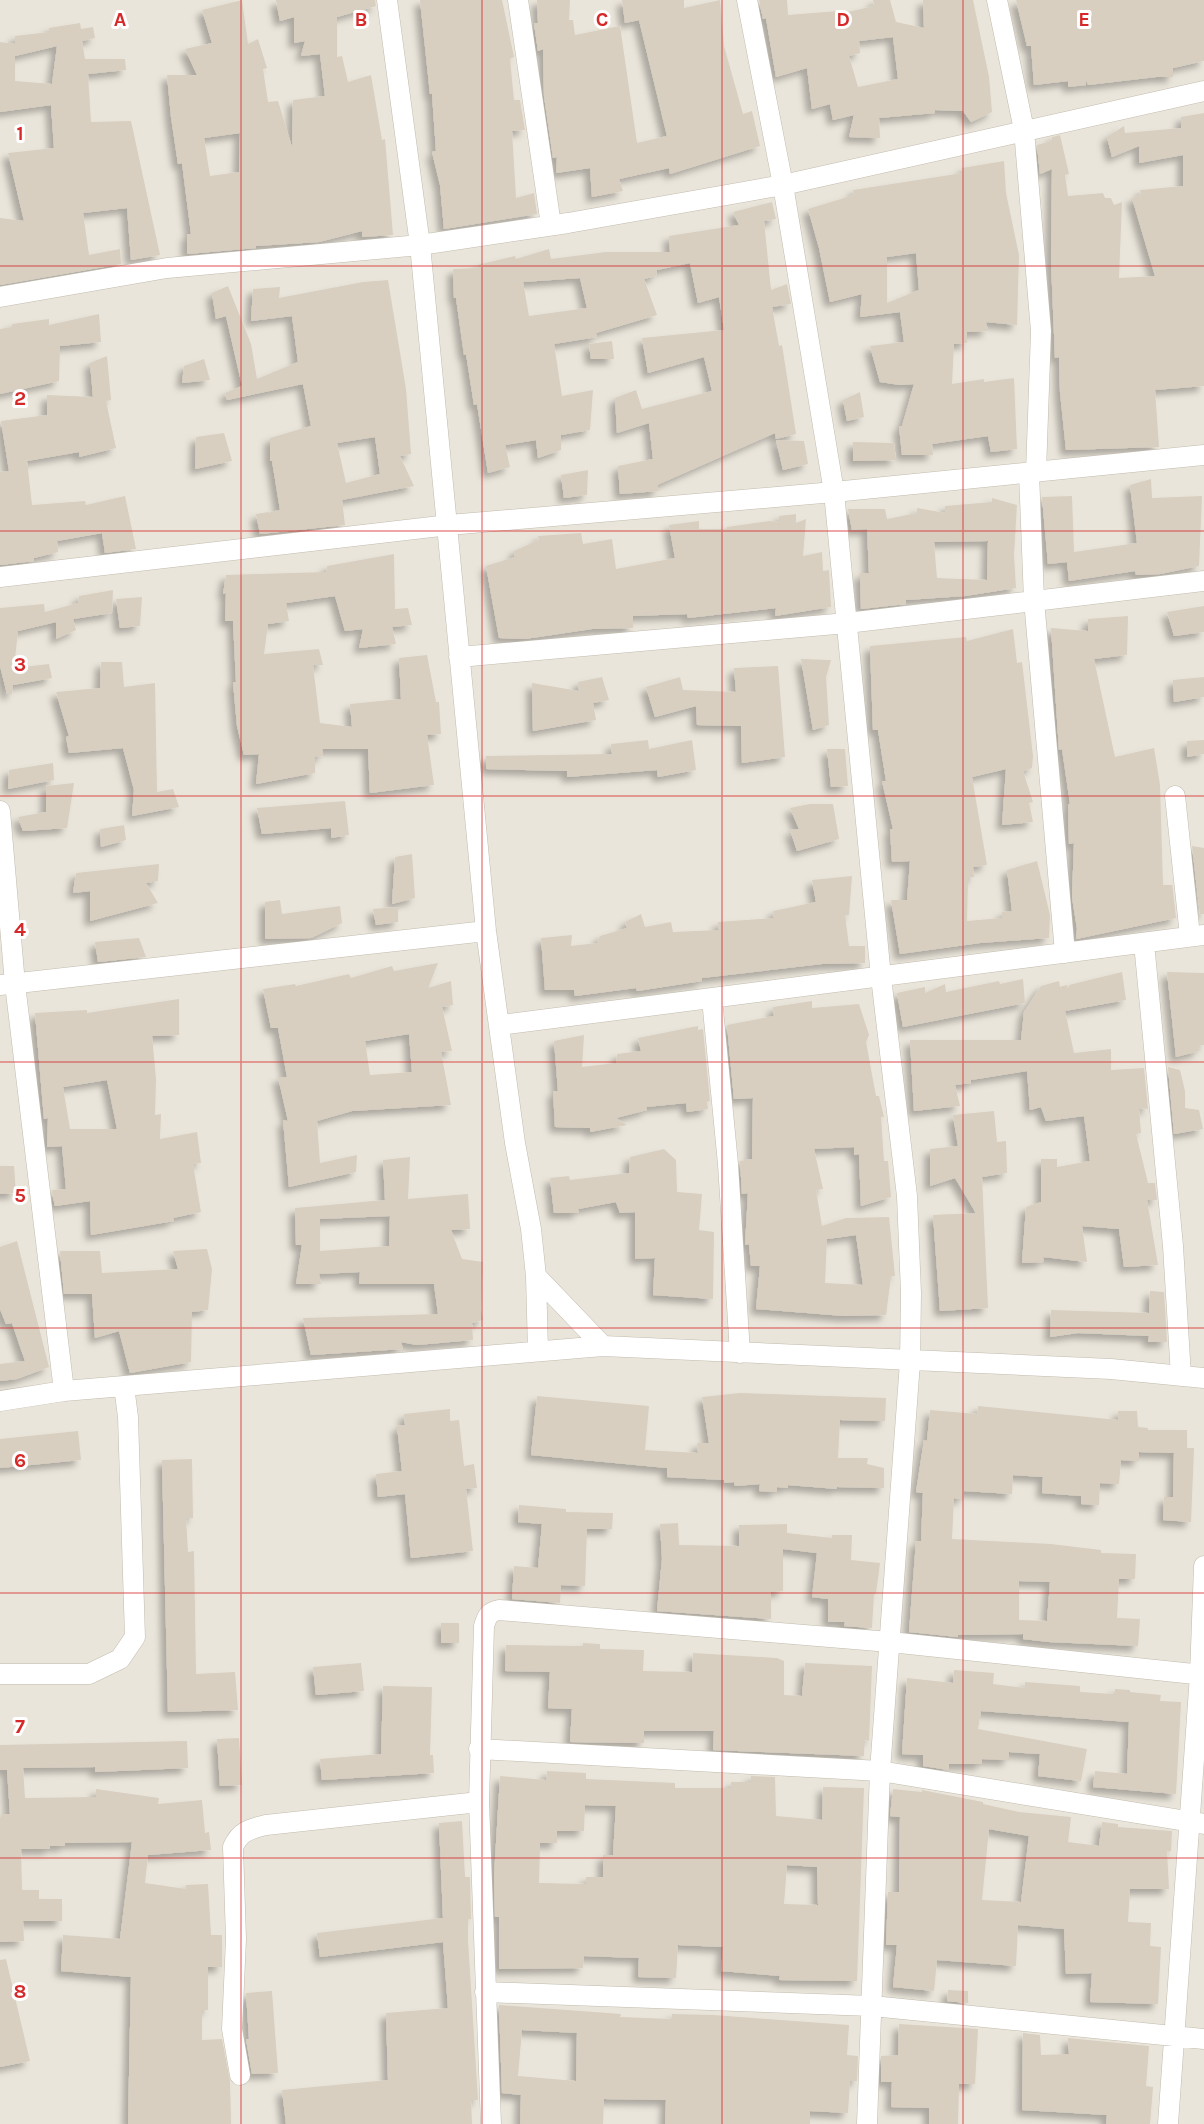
<svg xmlns="http://www.w3.org/2000/svg" width="1204" height="2124" font-family="Karla,sans-serif">
<defs>
<filter id="shadow"><feDropShadow dx="-5.5" dy="5.5" stdDeviation="3" flood-color="#0004"/></filter>
</defs>
<rect width="100%" height="100%" fill="#f6f3ec"/>
<path fill="#eae5da" d="M0,0H1204V2124H0Z"/>
<path fill="#d8cfc1" fill-rule="evenodd" filter="url(#shadow)" d="M242,0L248,44L258,39L267,68L263,69L268,102L278,101L292,147L293,100L325,96L320,54L301,56L305,41L294,43V17L280,21L276,0H375L376,6L337,17V57L342,56L348,82L371,75L382,140L385,139L393,235L362,237V231L319,242L256,246V248L187,254V234H191L182,163L178,164L171,117L167,75H197L185,49L212,43L202,10ZM240,133L239,172L210,176L204,138Z
M420,0H502L514,57L510,59L514,100H520L525,130L512,131L516,198L534,193L537,214L444,229L440,185L432,152L436,151L432,94H430Z
M537,0H570L569,20H573L575,35L620,26L637,143L667,136L639,20L625,23L622,0H684V8L720,0L724,46L743,114L752,111L760,146L670,174L669,168L619,179L623,191L592,197L590,168L556,173L557,157L553,158L544,96L543,49L538,51L534,23H538Z
M759,0H787L788,15L838,11L839,14L874,6L873,0H890L896,22L924,28L923,0H973L989,77L992,112L971,122L963,111L935,110V113L879,118L880,138L849,137L854,115L833,120L830,104L812,109L807,68L776,77L766,18L763,19ZM893,37L898,79L858,87L849,56L860,53L859,41Z
M1016,0H1204V61L1173,68V77H1156L1088,85L1086,80V85L1068,87V81L1034,85L1031,46H1027Z
M80,23L81,29L93,27L95,38L82,41L85,59H125L126,70L88,74L91,122L131,121L160,255L131,260L127,208L83,213L89,255L120,249L121,264L0,285V218L24,221L8,153L54,148L51,105L0,112V42L15,44V36L49,32V28ZM57,46L52,84L15,81V56Z
M1204,113V386L1155,390L1159,447L1066,450L1060,392L1059,357L1055,358L1051,262L1052,169L1040,174L1037,145L1052,141V137L1060,135L1069,174L1065,175L1068,196L1103,193L1105,198H1111L1114,205L1122,202L1119,278L1155,276L1132,198L1141,195L1140,190L1183,186V155L1139,163V146L1112,157L1107,137L1124,126L1125,133L1181,128V117Z
M1004,161L1006,193L1019,255L1017,325L986,322L988,331L967,332V343L954,344L952,384L984,379V382L1014,378L1017,449L991,452L988,436L932,444L933,455H902L899,426H902L914,384L900,385L880,382L870,346L904,342L900,312L860,317L862,294L830,302L819,248L808,209L854,195L853,190L963,173L962,168ZM916,253L919,290L887,303V257Z
M772,202L776,219L764,221L771,290L787,284L791,304L772,307L779,346L782,345L796,434L776,439L775,433L657,485L659,491L620,494L618,466L653,459L649,423L617,433L615,398L636,390L642,409L712,391L704,357L648,373L642,338L724,330L719,297L698,303L690,263L657,270L656,276L644,279L657,315L596,333L597,337L554,344L562,396L593,390L590,430L561,435V450L538,458L536,440L505,445L510,467L488,473L477,404L474,405L466,354L464,355L456,298H454L453,269L478,268L477,265L515,256L516,259L549,249L551,259L606,252H670L669,236L739,225L733,212ZM580,278L587,308L529,316L523,282Z
M388,280L406,389L411,454L400,456L414,486L342,500L345,525L260,534L256,514L269,512L270,514V512L280,510L272,461H270V438L311,426L303,384L227,400L225,393L242,386L226,316L216,319L212,293L228,286L251,344L257,379L298,362L292,316L251,321L253,289L280,287L279,298L363,282ZM375,437L380,474L346,483L337,443Z
M99,314L101,342L60,346L59,381L0,394V329L12,327V324L49,319V325Z
M612,341L614,359H591L589,344Z
M107,356L111,400L106,401L116,448L79,457V452L27,461L32,505L85,501L86,505L125,496L136,549L105,553L102,533L57,541L58,552L34,558V561L0,565V472L9,471L1,421L47,415V395L93,397L90,363Z
M204,359L210,380L182,383L184,366Z
M860,392L864,417L847,421L843,400Z
M224,433L232,461L195,469L196,437Z
M776,440L804,441L808,464L783,470Z
M853,442L894,443L896,460L853,461Z
M588,470L587,495L564,498L561,475Z
M1151,479L1152,498L1202,496L1199,566L1160,574L1136,575L1135,571L1069,581L1067,562L1048,564L1042,497L1072,496L1074,552L1137,543L1130,485Z
M992,498L1017,505L1014,555L1016,588L965,596L906,600V604L861,609L860,573H869L867,529L852,530L848,509H885L887,519L917,513V508L945,513V506L992,502ZM988,541L987,580L937,578L934,542Z
M796,514V523L806,519L803,556L822,552L823,571L829,570L831,607L775,616L776,608L688,618L687,614L633,616V628L592,629L525,639L499,638L486,566L515,557L514,551L539,540L538,536L581,533L583,544L612,539L616,569L675,558L669,525L699,521V529H726L727,527L769,521L779,522V516Z
M394,554L395,609L408,608L412,625L392,627L396,644L359,648L363,629L345,631L335,596L286,603L289,621L268,624L264,654L319,649L323,665H313L320,723L352,727L350,704L401,699L399,658L427,655L436,702H439L441,734L427,735L434,785L370,793L368,749H322L323,756L315,757V773L256,784L259,754L244,755L237,726L233,682H236L233,621H225L226,593L223,594L226,575L326,572L327,566Z
M113,590L112,613L73,619L76,630L56,639V622L18,631L14,668L49,664L52,678L13,685L12,694H7L0,666V608L44,604L45,612L78,603L79,596Z
M142,597L140,626L120,628L116,599Z
M1204,606V632L1174,636L1167,612Z
M1128,616L1127,655L1094,659L1115,757L1154,748L1160,785L1163,885H1172V882L1176,918L1076,939L1077,929L1072,897L1074,843L1069,844L1068,804H1070L1062,749L1059,750L1051,628L1088,631V619Z
M1013,629L1017,663L1022,662L1033,756L1032,768L1023,771L1033,802L1029,803L1033,822L1002,825L1006,769L972,777L987,865L973,867L974,877L968,878L967,921L1002,918V912L1012,911L1007,870L1037,861L1050,915L1049,938L980,943L900,954L891,900H907L910,861L892,862L890,829H893L882,781H886L878,730H873L870,646L966,637L967,641Z
M801,659L831,660L826,677L829,725L813,730Z
M101,662H122L124,687L155,683L157,792L173,789L179,807L132,816L134,790L123,748L69,753L66,737L69,736L56,692L100,688Z
M778,666L785,757L742,763L741,726L697,725L696,706L655,717L646,687L680,677L683,690L736,692L734,668Z
M602,677L609,700L593,703L596,720L533,731L532,683L579,691L578,682Z
M1204,677V697L1174,702L1173,680Z
M648,740L649,749L692,740L696,770L658,777L657,770L567,777V771L486,769V756L612,754L611,744Z
M1204,740V754L1187,757V741Z
M827,749H845L848,786L831,787Z
M53,763L54,780L8,789L9,770Z
M74,783L67,828L23,831L18,817L46,812V786Z
M345,801L349,835L331,838V828L262,834L257,808Z
M810,804H833L839,839L797,851L790,830L799,829L790,808Z
M124,825L126,840L101,847L100,829Z
M1192,846L1204,848V914H1200Z
M412,854L415,898L392,904L395,857Z
M159,864L158,881L146,883L158,903L90,921V891L73,893L76,873Z
M852,876L849,915H845L849,946H865V963L822,964L702,978V981L637,991L636,988L575,996L574,990H545L541,938L572,935L571,946L597,943L600,936L627,928L625,922L641,914L645,927L671,922L673,932L719,930L718,922L774,918L773,911L816,902L812,880Z
M280,900L282,914L340,906L342,923L311,938L265,939V902Z
M398,907V922L376,925L373,909Z
M139,938L146,957L98,962L95,942Z
M438,963L428,988L451,981L453,1005L442,1007L452,1051L441,1052L451,1105L352,1111L317,1121L320,1163L357,1155L356,1172L289,1187L283,1120L288,1121L278,1077H287L278,1028H271L263,989L295,984L296,986L349,974L351,978L392,966L394,971ZM409,1034L412,1072L370,1075L365,1041Z
M1122,972L1126,1000L1065,1011L1074,1053L1111,1049V1070L1144,1068L1148,1109L1139,1108L1141,1133L1136,1134L1148,1183H1155L1157,1200H1147L1158,1265L1124,1267L1119,1229L1082,1226L1087,1262L1043,1257L1044,1262L1022,1263L1026,1207L1041,1202V1159H1057V1167L1090,1161L1084,1116L1046,1121L1041,1107L1030,1110L1027,1071L971,1080V1083L955,1085L960,1106L914,1111L910,1040H1021L1024,1012L1041,986L1059,981L1060,987L1067,985L1068,989L1069,985Z
M1167,972L1204,973V1045H1198L1199,1051L1176,1057Z
M1023,979L1025,1003L903,1027L897,993L925,987V993L945,984L946,992L999,981L1000,984Z
M179,999V1035L152,1036L156,1079L155,1115L161,1114L160,1139L197,1132L201,1163L193,1164L201,1212L173,1218L174,1221L91,1235L90,1201L55,1206L53,1197L52,1190L66,1189L62,1146L47,1147L48,1118L44,1119L35,1013L87,1010V1013ZM107,1080L117,1129H70L63,1087Z
M812,1001V1008L859,1004L869,1035L866,1042L876,1096H879L884,1117H881L884,1161H888L891,1197L861,1206L859,1154L854,1155V1147L814,1149L823,1189L816,1190L822,1226L846,1218L889,1217L895,1276H891L886,1315L844,1316L756,1309L760,1266H751L749,1244L745,1245L748,1193L742,1194L740,1161L752,1159L753,1098L734,1099L727,1025L774,1016L773,1007ZM856,1235L863,1285L825,1283L827,1239Z
M698,1026V1030L703,1029L710,1101L707,1102L708,1109L687,1112L686,1103L646,1107L647,1110L616,1118L627,1125L590,1132V1128L555,1127L553,1091H558L554,1041L584,1035L582,1067L616,1063L617,1054L641,1051L638,1038Z
M1168,1067L1180,1070L1185,1091V1108L1199,1110L1203,1129L1174,1134Z
M994,1111L997,1142L1006,1141L1007,1173L982,1177L988,1308L940,1311L933,1215L976,1213L955,1178L930,1186V1149L958,1146L953,1115Z
M664,1149L676,1160L677,1192L702,1194L699,1230L714,1232L713,1299L653,1295L655,1258L635,1259V1212L620,1213L616,1202L578,1209L579,1213H554L550,1178L569,1176L570,1180L629,1173L630,1157Z
M410,1157L408,1199L468,1194L470,1229L451,1230L462,1259L483,1262L481,1309L483,1320L472,1323L473,1340L417,1345L401,1342L403,1349L311,1355L303,1318L438,1314L434,1284H359L360,1272L319,1274L321,1284H296L302,1245H296L295,1208L385,1200L383,1160ZM390,1216L389,1246L320,1251V1219Z
M0,1166H14L16,1193L0,1194Z
M17,1241L49,1367L17,1379L0,1381V1364L25,1361L12,1323L6,1324L0,1309V1247Z
M207,1249L212,1269L208,1310L192,1312L191,1362L130,1373L119,1331L95,1338L92,1294H64L60,1251H100L102,1273L178,1269L173,1251Z
M1150,1291L1164,1292L1167,1342H1148L1149,1336L1078,1333L1050,1337L1051,1310L1149,1313Z
M740,1393L886,1398L885,1421L840,1420L838,1458H868L867,1464L884,1468V1488L837,1487V1489L788,1485V1488L777,1487V1492L759,1491L760,1484L735,1486L734,1482L724,1483V1480L667,1477V1468L531,1455L537,1396L649,1406L645,1450L698,1453L697,1443H709L702,1397Z
M978,1406L1118,1420V1411H1137L1138,1427L1148,1428V1430H1187V1448H1194L1191,1522L1163,1520L1164,1497H1173L1174,1453L1139,1452V1461L1121,1460L1119,1484L1100,1483L1099,1505L1081,1504V1496L1042,1493L1043,1477L1013,1475L1012,1494L964,1491L963,1499L954,1498L952,1539L1051,1544L1101,1550V1553L1136,1554L1135,1579H1119L1117,1618L1140,1619L1138,1646L1049,1642L1023,1639V1634L958,1635V1637L909,1632L916,1541H921L923,1493L916,1492L924,1440L927,1441L930,1410L977,1414ZM1019,1581L1050,1582L1047,1621L1019,1620Z
M450,1409V1421L459,1420L464,1466L474,1464L477,1488L466,1489L473,1551L411,1558L405,1494L378,1497L376,1474L402,1471L397,1426L405,1425L404,1414Z
M78,1431L81,1460L0,1468V1439Z
M192,1459L193,1518H186L188,1552L194,1551L196,1674L235,1672L238,1710L168,1712L162,1460Z
M519,1505L566,1509V1512L613,1513L612,1529H587L585,1586L561,1585L560,1603L512,1599L514,1566L538,1568L542,1524L518,1522Z
M678,1523L679,1545L739,1546V1525L787,1524V1533L832,1538V1535H852L851,1560L880,1563L876,1593H874L872,1628L844,1626L845,1622H828V1599L812,1597L817,1553L783,1549V1591L771,1592V1619L657,1611L662,1559L660,1524Z
M441,1623H459V1643H441Z
M583,1643L600,1644V1649L644,1650L643,1671L692,1672L693,1653L777,1658L784,1661V1695L802,1696L805,1663L872,1666L869,1741L864,1740V1756L713,1750L714,1731H644V1743L570,1742L572,1709L548,1708L550,1672L505,1671L506,1645L583,1646Z
M361,1663L364,1691L316,1695L313,1667Z
M954,1670L994,1673L993,1684L1025,1688V1682L1080,1686V1692L1114,1694L1115,1689L1130,1690V1692L1161,1695L1160,1701L1181,1702L1176,1794L1093,1787L1095,1771L1127,1774L1129,1722L981,1711L978,1729L1087,1749L1081,1781L1038,1776L1040,1754L1009,1752V1760L982,1759V1764H949V1770L923,1766V1755L902,1754L907,1678L953,1683Z
M383,1686L432,1687L430,1755H433L434,1773L322,1780L320,1759L381,1754Z
M239,1738L242,1785L220,1786L217,1739Z
M187,1741L188,1768L95,1772V1767L23,1768L25,1798L96,1797V1789L159,1798L158,1804L202,1800L205,1833L209,1832L211,1850L148,1855L145,1883L186,1889V1885L208,1884L211,1935H222V1967H208V2010H202V2040L222,2039L230,2081L231,2124H128L131,1977L61,1971L63,1935L120,1939L132,1842L65,1843V1846H50V1849H21L22,1890H39V1899H62V1921H23L24,1941L0,1942V1818L2,1814H10L7,1770H0V1745Z
M547,1771L586,1773V1779L675,1783V1788H731V1782H751V1776L775,1777L776,1816L822,1820L823,1787L864,1788L857,1981L779,1980L780,1976L721,1971L723,1947L678,1945L676,1978L638,1977L639,1958L584,1956L583,1968L499,1969V1917H495L494,1876L500,1776L546,1780ZM585,1805L616,1806L613,1855H603V1877H586V1884L539,1883L540,1843H557V1831H584ZM787,1865L817,1867L818,1905L784,1904Z
M893,1789L922,1792V1790L983,1802V1804L1019,1812L1071,1817L1068,1842L1099,1846L1102,1822L1118,1824V1827L1172,1831L1171,1851H1167L1169,1889H1130L1128,1922L1151,1923L1150,1946L1161,1947L1158,2004L1090,2002L1092,1973L1066,1974L1064,1929L1018,1925L1016,1966L937,1960L934,1991L893,1987L897,1945H886L888,1892H899L900,1817L890,1816ZM989,1829L1029,1836L1021,1902L982,1900Z
M462,1821L465,1877H470L471,1919H468V1940L478,2100H471L472,2124H286L282,2090L388,2080L386,2013L448,2008L443,1942L320,1957L317,1933L443,1918L439,1823Z
M6,1959L30,2061L0,2067V1960Z
M948,1990L968,1991V2003L947,2001Z
M272,1991L278,2073L252,2074L246,2039H249L246,1993Z
M499,2005L621,2014L620,2017L672,2019V2014L713,2015L849,2025L847,2055L858,2056L857,2081H850L848,2113L810,2111V2124H665L666,2100L604,2099L603,2124H520L521,2095L502,2093ZM522,2030L577,2033L576,2081L518,2076Z
M899,2024L978,2029L975,2084H959L958,2124H929V2108L891,2107L892,2082H881V2056L898,2055Z
M1023,2033L1040,2035L1041,2055L1069,2054L1068,2038L1149,2046L1146,2086L1153,2087L1150,2124H1106L1107,2115L1022,2110Z"/>
<g fill="none" stroke-linecap="round" stroke-linejoin="round">
<g stroke="#c2bbae" stroke-width="21">
<path id="minor" d="M387,0L420,245L486,931L515,1143L531,1229L536,1276L538,1351
M518,0L551,225
M747,0L783,185L834,492L881,977L907,1196L911,1293L910,1362L880,1771L867,2124
M997,0L1024,130L1041,331L1036,472
M0,297L167,268L420,245L568,223L783,185L1204,91
M1029,473L1034,600L1065,953
M0,577L449,525L834,492L1204,455
M459,657L847,623L1204,581
M1175,796L1190,936
M0,811L15,984L64,1391
M1144,943L1173,1246L1181,1376
M0,985L486,931
M712,999L728,1164L740,1353
M500,1025L1204,935
M536,1276L603,1346
M0,1401L64,1391L603,1346L1111,1369L1204,1378
M0,1674H89L120,1659L135,1637L128,1417L124,1386
M479,1749L880,1771L1204,1824
M485,1992L872,2006L1204,2039
M240,2075L232,2029L236,1939L233,1847C240,1831 250,1829 266,1825L479,1802
M491,2124L479,1802L484,1626C487,1616 489,1612 499,1610L890,1642L1204,1675
M1168,2124L1200,1675L1204,1566"/>
</g>
<use href="#minor" stroke="#fff" stroke-width="20"/>
</g>
<path fill="none" stroke="#d62828" stroke-width="1.5" stroke-opacity="0.55" d="M241,0V2124M482,0V2124M722,0V2124M963,0V2124M0,266H1204M0,531H1204M0,796H1204M0,1062H1204M0,1328H1204M0,1593H1204M0,1858H1204"/>
<g font-size="20" text-anchor="middle" font-weight="bold" fill="#d62828" stroke="#fff" stroke-width="6" stroke-linejoin="round" paint-order="stroke">
<text x="120" y="26">A</text>
<text x="361" y="26">B</text>
<text x="602" y="26">C</text>
<text x="843" y="26">D</text>
<text x="1084" y="26">E</text>
<text x="20" y="140">1</text>
<text x="20" y="405">2</text>
<text x="20" y="671">3</text>
<text x="20" y="936">4</text>
<text x="20" y="1202">5</text>
<text x="20" y="1467">6</text>
<text x="20" y="1733">7</text>
<text x="20" y="1998">8</text>
</g>
</svg>
